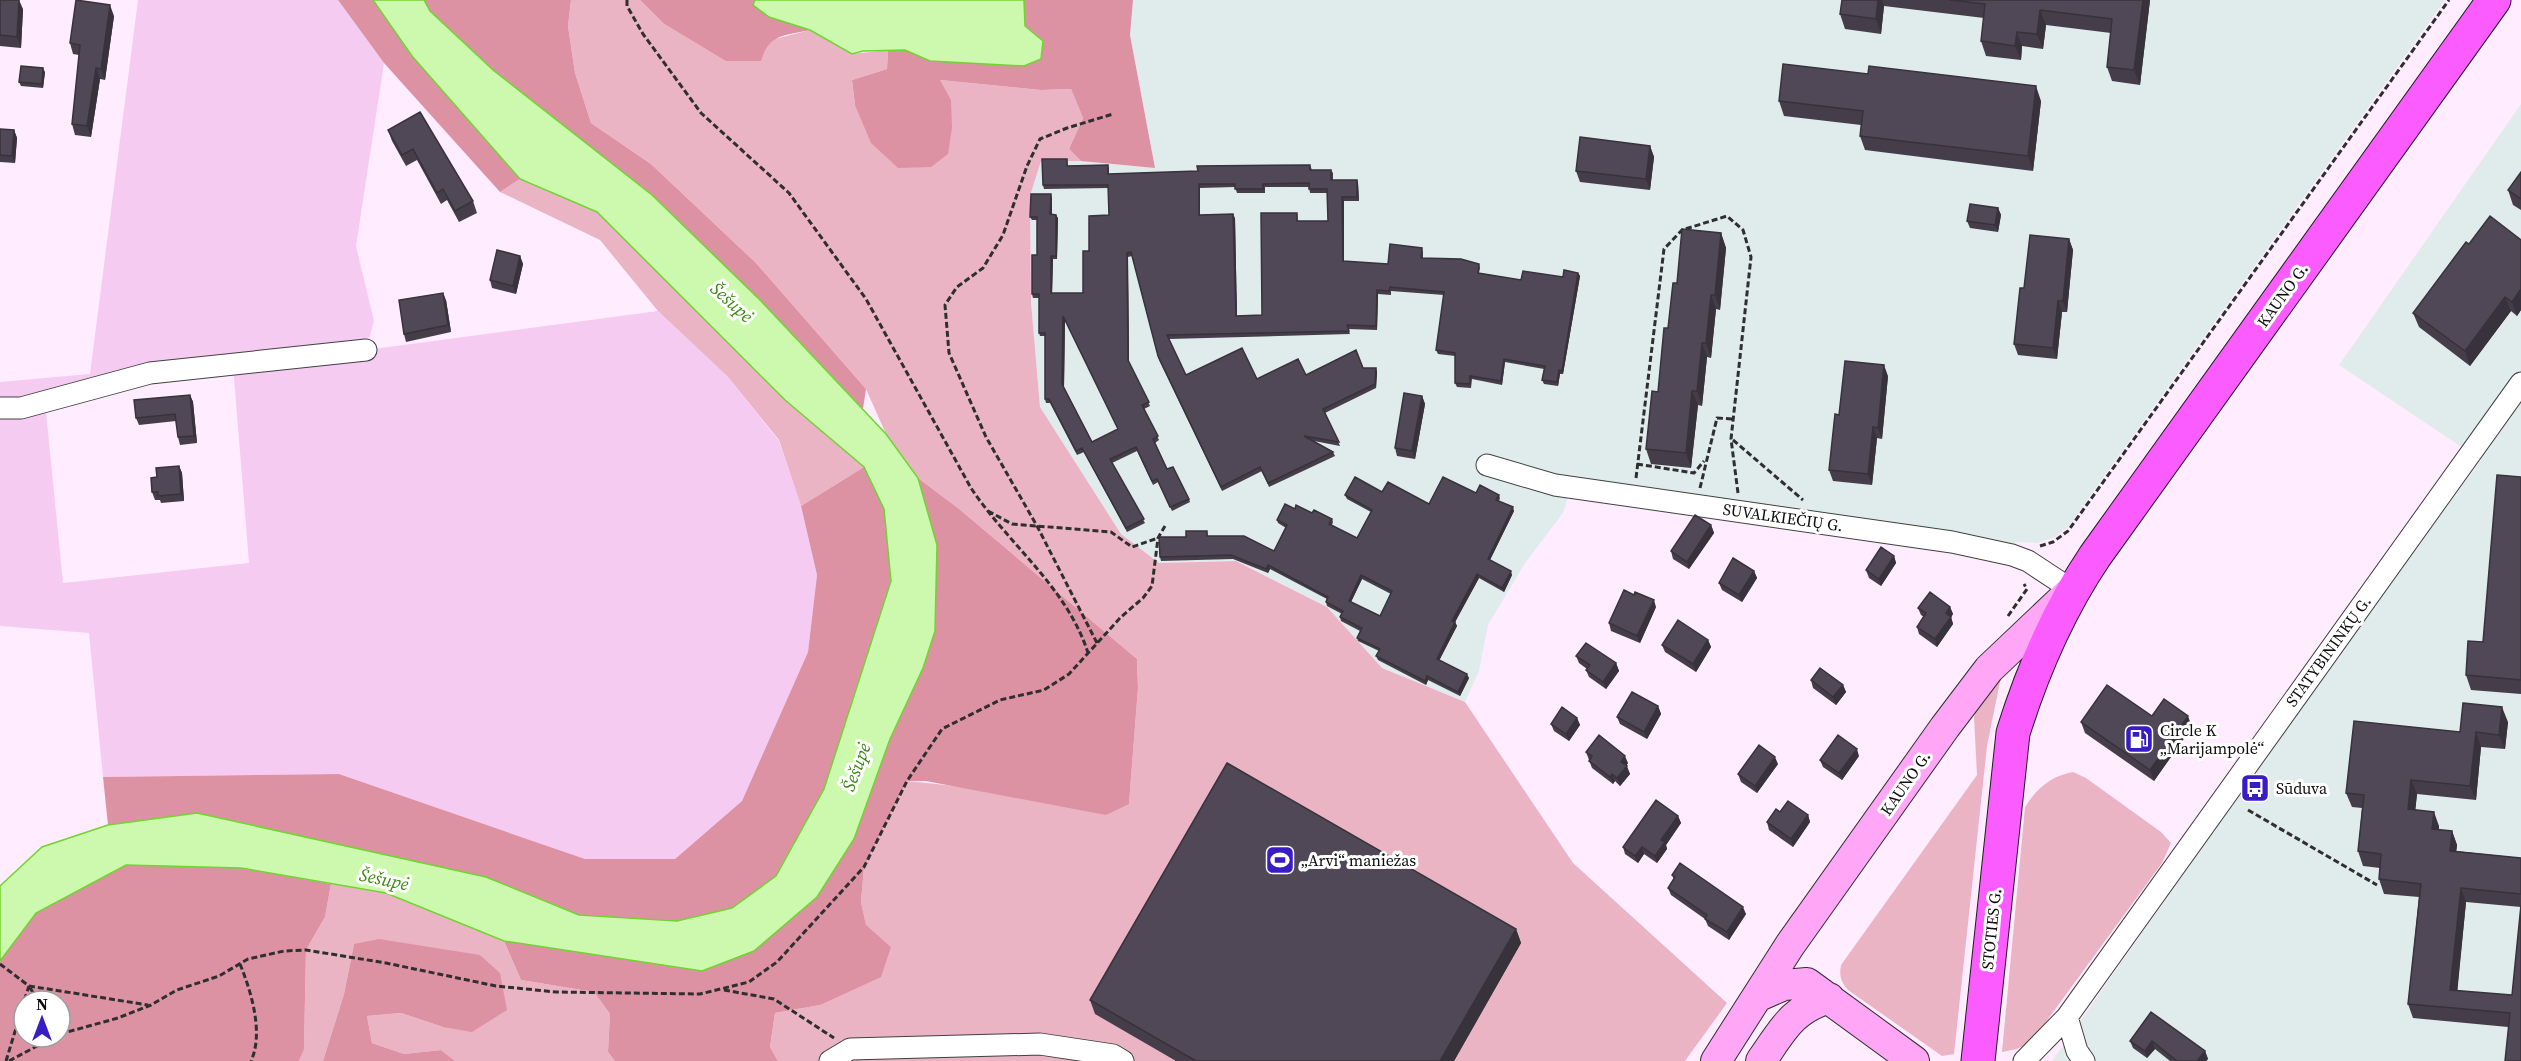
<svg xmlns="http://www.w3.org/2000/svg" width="2521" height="1061" font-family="'Source Serif 4',serif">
<rect width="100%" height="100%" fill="#ffecff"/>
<path fill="#e0ebec" d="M1133,0H2445L2068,527L2055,537L2037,543L2016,542L2012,555L1571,488L1563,513L1525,563L1488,625L1479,671L1465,702L1382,668L1327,607L1237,561L1159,563L1121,534L1040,407L1031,302L1030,196L1041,161H1081L1155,168L1130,35Z
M2521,104V1061H2052L2343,647L2481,460L2339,365Z"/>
<path fill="#f6cbf1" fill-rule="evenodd" d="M138,0H338L384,63L356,246L374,321L366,350L658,311L728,377L779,441L801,506L817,575L808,652L742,801L675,859H585L339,774L103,777L89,633L0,626V382L90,374ZM233,365L249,563L63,583L45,402Z"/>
<path fill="#ebb4c5" d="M571,0H640L663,23L765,48L771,40L810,30L852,54L888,50L887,69L852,80L855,105L940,80L1041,90L1071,89L1083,118L1069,149L1081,161H1041L1030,196L1031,302L1040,407L1121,534L1159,563L1236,561L1327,607L1382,668L1465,702L1573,863L1727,1003L1685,1061H778L770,1047L775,1013L820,1005L891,947L866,926L861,902L864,867L907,781L1129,804L1138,688L1137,659L958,508L918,478L886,434L866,389L756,263L651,164L591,123L575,73L568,26Z
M520,179L597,212L785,400L864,467L801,506L779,440L728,377L658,311L600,240L500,192Z
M2001,677L1987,746L1954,1054L1942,1056L1848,990C1841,982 1839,976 1841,965L1977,775L1974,717L1977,709Z
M2073,772L2086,778L2161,832L2171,843L2162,863L2032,1041L2017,1049L2002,1052L2025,807C2037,788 2051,776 2073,772Z
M331,884L386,893L504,941L521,980L594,992L610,1014L608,1052L615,1061H455L441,1050L404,1054L372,1043L367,1016L401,1013L443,1027L354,944L344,994L323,1061H299L304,1048L306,950L325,917Z"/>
<path fill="#dd92a4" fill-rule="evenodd" d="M338,0H373L412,56L520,179L500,192L384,63Z
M424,0H571L568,26L575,73L591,123L651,164L756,263L866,389L863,409L761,301L652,195L493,70L430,11Z
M640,0H755L753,5L769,17L810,30C785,36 769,33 761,61H726L663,23Z
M1024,0H1133L1130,35L1155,168L1081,161L1069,149L1083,118L1071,89L1041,90L940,80L951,100L952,128L948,154L931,167L898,168L871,143L855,105L852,80L887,69L888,50H905L930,61L1025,26Z
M864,467L884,509L891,581L824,789L776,876L732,908L677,921L579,915L486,877L197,813L108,825L103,777L339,774L585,859H675L742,801L808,652L817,575L801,506Z
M918,478L958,508L1137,659L1138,688L1129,804L1106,815L926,781H907L864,867L861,902L866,925L891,947L881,977L820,1005L775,1013L770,1047L778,1061H615L608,1052L610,1014L594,992L521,980L504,941L702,971L890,739L923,668L935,631L937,545Z
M126,865L241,868L331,884L325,917L306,950L304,1049L299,1061H0V961L36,913ZM24,1001H60V1037H24Z
M379,939L480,955L500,973L507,1010L472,1032L443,1027L401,1013L367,1016L372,1043L404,1054L441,1050L455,1061H323L344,994L354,944Z"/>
<path fill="#cdf9ae" stroke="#70d431" stroke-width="1.5" d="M373,0H424L430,11L493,70L652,195L761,301L886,434L918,478L937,545L935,631L923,668L890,739L854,839L817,897L754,951L702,971L504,941L386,893L241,868L126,865L36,913L0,961V886L42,847L108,825L197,813L486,877L579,915L677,921L732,908L776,876L824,789L891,581L884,509L864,467L785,400L597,212L520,179L412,56Z
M755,0H1024L1025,26L1043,41L1041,59L1024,66L930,61L905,50L863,51L852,54L810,30L769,17L753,5Z"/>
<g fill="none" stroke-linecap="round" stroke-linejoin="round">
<g stroke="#404040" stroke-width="23">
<path id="minor" d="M0,408H21L150,373L366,350
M1487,465L1555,485L1952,542L2012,555L2028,561L2072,590
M2067,1017L2077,1051L2084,1061
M830,1061L850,1049L1040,1044L1113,1055L1123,1061
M2024,1061L2067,1017L2521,383"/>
</g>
<g stroke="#2f2f2f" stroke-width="32">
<path id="secondary" d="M1761,995L1784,985L1807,983L1914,1061
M1716,1061L1790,945L1945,727L1989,669L2068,594
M1761,1061C1783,1030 1791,1010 1829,998"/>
</g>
<g stroke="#1e1e1e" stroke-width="35">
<path id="primary" d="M1978,1061L2013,733C2033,669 2058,611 2095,556L2494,0"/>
</g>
<path stroke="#2f2f2f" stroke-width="3" stroke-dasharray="6 3" stroke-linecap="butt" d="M627,0V6L643,34L701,113L789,193L866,299L971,488C1008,544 1067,587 1088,653
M1733,440L1803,500
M1637,464L1694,473L1704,461
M1636,478L1664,249L1682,230L1727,216L1743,230L1751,257L1731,439L1738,493
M1700,488L1717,418L1733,419
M988,511L1012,524L1111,532L1132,547L1158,538
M2040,546L2053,542L2068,531L2449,0
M2008,616L2027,589L2024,584
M1097,643L1037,526L986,437L949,353L945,305L957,287L983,268L1003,235L1027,166L1040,139L1067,128L1113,114
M2248,810L2377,885
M0,964L29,986L24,1001
M240,964C251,991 264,1033 251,1061
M29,986L148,1005
M30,988L39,1001
M724,990L774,999L834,1038
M60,1034L118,1018L151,1005L177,990L219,976L248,959L284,951L306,950L386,963L496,986L556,992L700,994L749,982L777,962L864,867L907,781L942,729L1000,700L1044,690L1069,674L1121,617L1143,598L1152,586L1158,538L1165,526
M6,1061L24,1002
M9,1061L54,1037"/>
<use href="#minor" stroke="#fff" stroke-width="21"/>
<use href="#secondary" stroke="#ffa7f6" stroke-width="30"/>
<use href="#primary" stroke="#fb5cff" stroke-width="33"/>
</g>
<path fill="#453e4a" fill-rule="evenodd" d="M0,0L23,9L21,48L0,46Z
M1842,0H2150L2140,85L2112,81L2107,67L2111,33L2046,25L2043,49L2022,46L2021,60L1986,56L1981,41L1984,18L1884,6L1881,34L1845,29L1840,14Z
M114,16L105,80L100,79L91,137L75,135L72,124L79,55L73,54L70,43Z
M45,72L43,88L21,86L19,82Z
M1779,101H2041L2033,171L1865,150L1860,136L1861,125L1784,116Z
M420,112L473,201L477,213L459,222L447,200L441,204L417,160L406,166L392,141L388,130Z
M0,129L14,130L17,138L15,163L0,162Z
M1650,146L1654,157L1650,190L1580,182L1576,171Z
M1067,159L1068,166L1108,165L1109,169V174L1198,171L1310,165L1312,170H1331L1333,173V180H1357L1358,183L1359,201H1344V262L1388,264L1422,248L1423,252V258L1479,264L1480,268L1479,273L1521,280L1563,277L1578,273L1580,276L1563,374H1560L1558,386L1544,384L1542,380L1544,369L1505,362L1502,385L1472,379L1471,388L1457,387L1455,383V356L1438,354L1436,350L1444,295L1391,291V295L1378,294L1377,330L1348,329L1350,334L1169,339L1186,375L1257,379L1306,375L1363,368H1376L1377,372L1376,388L1325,413L1340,446L1314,441L1333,452L1335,456L1269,487L1262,471L1222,491L1159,360L1132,256L1128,257L1129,363L1150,406L1144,409L1159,440L1155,443L1167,469L1189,499L1190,502L1172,511L1158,482L1153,485L1137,451L1112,463L1145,523L1127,532L1084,452L1077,455L1050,403H1046L1045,399V336H1040L1039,333V298H1033L1032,294L1037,255V220H1032L1030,217L1052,198V214L1058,218L1057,259H1053L1052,293H1083L1089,251L1109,215L1108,188L1044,189L1043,185ZM1235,187L1237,193H1265V187H1309L1310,193H1327L1328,221H1298L1297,213L1262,315L1237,316L1235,218L1200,215V188ZM1065,320L1118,429L1092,442L1064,387Z
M2521,172V210L2513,205L2508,190Z
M1998,208L2001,215L1998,232L1970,228L1967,221Z
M1721,233L1726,248L1720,310L1716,309L1711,358L1707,357L1702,406L1698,405L1691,468L1651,464L1646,449L1658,392L1668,328L1677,283Z
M2069,239L2073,250L2067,312H2062L2057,359L2018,355L2014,344L2024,288Z
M2521,240V310L2517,316L2511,311L2470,366L2419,327L2413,313L2469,244Z
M520,256L523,264L516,294L492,288L490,280Z
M446,300L451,332L406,342L404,334Z
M1888,376L1882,439L1877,438L1872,485L1833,481L1829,470Z
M190,395L193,402L197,443L180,445L178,437L176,421L139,425L136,418Z
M1422,396L1425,404L1415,459L1397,456L1395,448Z
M179,466L182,473L184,501L161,503L160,500H155L152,492L157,477Z
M2521,477V694L2471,690L2466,675L2483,642Z
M1382,492L1429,504L1476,493L1499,495L1500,498L1499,501L1514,511L1490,560L1512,575L1504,592L1479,578L1455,622L1457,626L1439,660L1469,678L1460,696L1428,680L1426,685L1378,660L1376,656L1379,651L1358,641L1357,638L1360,631L1341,621L1340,617L1342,614L1327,606L1326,602L1327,599L1270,569L1268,573L1233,559L1161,561L1160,557L1186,537L1207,531L1208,536L1274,551L1286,528L1278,523L1277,520L1295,509L1332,519L1333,522L1332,525L1357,538L1371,512L1347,499L1345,495ZM1362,579L1391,594L1380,616L1351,602Z
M1711,525L1714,533L1689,569L1673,559L1671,551Z
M1894,556L1896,563L1881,586L1869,578L1866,570Z
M1754,571L1757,578L1742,602L1722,590L1719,583Z
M1656,607L1640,643L1611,631L1609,623Z
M1950,607L1953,614L1951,617L1953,624L1937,647L1919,634L1917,627L1924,617L1921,615L1918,608Z
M1708,640L1711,647L1696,672L1665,652L1662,645Z
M1576,656L1616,663L1619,671L1606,689L1589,677L1586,670L1587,669L1579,663Z
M1811,680L1843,685L1846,692L1836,705L1813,688Z
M1658,706L1661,714L1647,739L1620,724L1617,717Z
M2152,716L2192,727L2154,781L2085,733L2081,722Z
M1577,718L1580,725L1569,741L1554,731L1551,724Z
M2508,722L2505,749L2481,747L2476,800L2417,794L2415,810L2439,826V830L2452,831L2457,845L2456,851L2521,858V1061L2508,1027L2413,1018L2408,1004L2419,897L2384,894L2379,879L2380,868L2363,866L2358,851L2362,808L2352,807L2346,793L2460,732ZM2466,902L2521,907L2512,995L2457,991Z
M1586,752L1628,763L1626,766L1630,774L1620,786L1615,781L1613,784L1592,768Z
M1859,756L1842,780L1823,767L1820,760Z
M1778,764L1757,793L1741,782L1738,774Z
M1780,812L1808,815L1810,822L1793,847L1769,830L1767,822Z
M1678,816L1681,823L1666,845L1667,849L1657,863L1644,854L1638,863L1625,854L1623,847Z
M1672,875L1746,914L1729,940L1708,926L1705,919L1671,895L1668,888L1674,880Z
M1516,929L1521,943L1454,1061H1176L1095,1014L1090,1000Z
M2151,1012L2205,1051L2208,1059L2206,1061H2170L2155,1049L2147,1058L2133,1048L2130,1041Z"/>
<path fill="#38323c" d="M19,0L23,9L21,48L17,37Z
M1878,0H1882L1884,6L1881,34L1876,19Z
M2143,0H2150L2140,85L2134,70Z
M110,5L114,16L105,80L101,69Z
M2040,10L2046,25L2043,49L2037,34Z
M2017,32L2022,46L2021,60L2015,46Z
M43,68L45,72L43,88L42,84Z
M96,68L100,79L91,137L87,126Z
M2036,86L2041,101L2033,171L2028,156Z
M14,130L17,138L15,163L12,156Z
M1650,146L1654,157L1650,190L1646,179Z
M1357,180L1358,183L1359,201L1357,197Z
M1199,184L1200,188V219L1199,215Z
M1051,194L1052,198V218L1050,214Z
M1342,197L1344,201V265L1343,261Z
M1998,208L2001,215L1998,232L1995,225Z
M1233,214L1235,218L1237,319L1236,316Z
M1056,215L1058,218L1057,259L1056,256Z
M1721,233L1726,248L1720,310L1715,295Z
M2069,239L2073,250L2067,312L2063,301Z
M1127,253L1128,257L1129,363L1128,360Z
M520,256L523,264L516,294L513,286Z
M1051,256L1053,259L1052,297L1051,293Z
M1578,273L1580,276L1563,374L1562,371Z
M2521,289V310L2517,316L2512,302Z
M1377,290L1378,294L1377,330L1376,326Z
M443,293L446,300L451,332L448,325Z
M1711,295L1716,309L1711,358L1706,343Z
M2505,297L2511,311L2470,366L2465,351Z
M2058,301L2062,312L2057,359L2053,348Z
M1063,316L1065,320L1064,388L1062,384Z
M1702,343L1707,357L1702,406L1697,391Z
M1504,359L1505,362L1502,385L1501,381Z
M1884,365L1888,376L1882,439L1878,428Z
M1376,368L1377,372L1376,388L1375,384Z
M1559,370L1560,374L1558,386L1557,382Z
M1692,391L1698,405L1691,468L1686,453Z
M190,395L193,402L197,443L194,436Z
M1422,396L1425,404L1415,459L1412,451Z
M1873,427L1877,438L1872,485L1868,474Z
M179,466L182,473L184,501L181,494Z
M1513,507L1514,511L1489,562L1488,559Z
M1711,525L1714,533L1689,569L1687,562Z
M1894,556L1896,563L1881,586L1879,579Z
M1268,565L1270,569L1268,573L1266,569Z
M1511,571L1512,575L1504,592L1502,588Z
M1754,571L1757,578L1742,602L1739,595Z
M1477,574L1479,578L1454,624L1452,621Z
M1361,575L1362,579L1350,604L1349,601Z
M1654,600L1656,607L1640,643L1637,636Z
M1950,607L1953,614L1951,617L1953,624L1937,647L1935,639L1946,613Z
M1455,622L1457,626L1438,663L1437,659Z
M1708,640L1711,647L1696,672L1693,664Z
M1616,663L1619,671L1606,689L1603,682Z
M1467,674L1469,678L1460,696L1458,692Z
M1427,676L1428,680L1426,685L1425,681Z
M1843,685L1846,692L1836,705L1833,697Z
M1658,706L1661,714L1647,739L1644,732Z
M2502,707L2508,722L2505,749L2499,735Z
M2188,716L2192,727L2154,781L2150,770Z
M1577,718L1580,725L1569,741L1566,734Z
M2476,732L2481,747L2476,800L2470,786Z
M1857,749L1859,756L1842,780L1839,773Z
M1625,756L1628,763L1624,769L1621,762Z
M1775,757L1778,764L1757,793L1755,786Z
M1627,766L1630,774L1620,786L1617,778Z
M1612,774L1615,781L1613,784L1610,777Z
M2411,780L2417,794L2414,824L2408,809Z
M2434,812L2439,826L2438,843L2432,829Z
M1808,815L1810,822L1793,847L1791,839Z
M1678,816L1681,823L1666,845L1667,849L1657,863L1655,856L1661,840Z
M2452,831L2457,845L2455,865L2450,851Z
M1642,847L1644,854L1638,863L1635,856Z
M2461,888L2466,902L2456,1005L2450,990Z
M1743,907L1746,914L1729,940L1727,932Z
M1516,929L1521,943L1454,1061H1440Z
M2152,1041L2155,1049L2147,1058L2145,1051Z
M2205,1051L2208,1059L2206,1061H2197Z"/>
<path fill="#504856" stroke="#38323c" stroke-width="1.5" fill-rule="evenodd" d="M0,0H19L17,37L0,35Z
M76,0L110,5L101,69L96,68L87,126L72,124L80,45L70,43Z
M1842,0H1878L1876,19L1840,14Z
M1949,0H2143L2134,70L2107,67L2112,19L2040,10L2037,34L2017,32L2015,46L1981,41L1985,4Z
M1783,64L1868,74L1869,66L2036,86L2028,156L1860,136L1863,111L1779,101Z
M21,66L43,68L42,84L19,82Z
M420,112L473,201L455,211L443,189L437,193L413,149L402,155L388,130Z
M0,129L14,130L12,156L0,155Z
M1580,137L1650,146L1646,179L1576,171Z
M1042,159H1067V166L1108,165V174L1198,171L1197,166L1310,165V170H1331V180H1357V197H1342L1343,261L1388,264L1390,244L1422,248L1421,258L1461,259L1479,264L1478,273L1521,280L1523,271L1563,277L1564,270L1578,273L1562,371L1559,370L1557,382L1542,380L1545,366L1504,359L1501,381L1470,376V384L1455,383V353L1436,350L1444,292L1390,287L1389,291L1377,290L1376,326L1347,325L1349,331L1167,335L1186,375L1242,348L1257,379L1298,359L1306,375L1356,350L1363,368H1376L1375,384L1323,409L1339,442L1304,436L1333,452L1268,483L1260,467L1221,487L1158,356L1131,252L1127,253L1128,360L1149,402L1142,405L1158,436L1153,439L1167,469L1173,467L1189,499L1170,507L1157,479L1152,481L1136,447L1110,459L1144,519L1126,528L1082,448L1076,451L1049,399H1045V333H1039V294H1032V255H1037V217H1030L1031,194H1051L1050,214L1056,215V256H1051V293H1083V251H1089V216L1109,215L1108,185H1043ZM1309,183V189H1327L1328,221H1297V213H1261L1262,315L1236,316L1233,214L1199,215V184H1235V189H1263V184ZM1063,316L1118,429L1092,442L1062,384Z
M2521,172V199L2508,190Z
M1970,204L1998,208L1995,225L1967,221Z
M2490,216L2521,240V289L2512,302L2505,297L2465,351L2413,313L2466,242L2469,244Z
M1682,229L1721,233L1715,295H1711L1706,343H1702L1697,391H1692L1686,453L1646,449L1652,391L1658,392L1664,328H1668L1673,283H1677Z
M2030,235L2069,239L2063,301H2058L2053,348L2014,344L2020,288H2024Z
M497,250L520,256L513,286L490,280Z
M443,293L448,325L404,334L399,300Z
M1845,361L1884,365L1878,428L1873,427L1868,474L1829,470L1835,414L1839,415Z
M1404,393L1422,396L1412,451L1395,448Z
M190,395L194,436L178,437L175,414L136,418L134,400Z
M179,466L181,494L158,496V492H152L151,478L157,477L156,468Z
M2497,475L2521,477V680L2466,675L2468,641L2483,642Z
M1355,477L1382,492L1388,482L1429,504L1443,477L1476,493L1480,485L1499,495L1496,500L1513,507L1488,559L1511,571L1502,588L1477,574L1452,621L1455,622L1437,659L1467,674L1458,692L1427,676L1425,681L1376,656L1380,649L1357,638L1362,628L1340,617L1343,611L1326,602L1328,597L1268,565L1266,569L1231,555L1160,557L1159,537H1186V531H1207V536H1244L1274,551L1287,525L1277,520L1285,504L1295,509L1296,505L1312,513L1314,510L1332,519L1329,524L1357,538L1372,510L1345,495ZM1361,575L1392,591L1380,616L1349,601Z
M1695,515L1711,525L1687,562L1671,551Z
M1881,547L1894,556L1879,579L1866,570Z
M1733,558L1754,571L1739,595L1719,583Z
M1624,590L1634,595L1635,592L1654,600L1637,636L1609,623Z
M1930,592L1950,607L1946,613L1951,617L1935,639L1917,627L1926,613L1918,608Z
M1678,620L1708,640L1693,664L1662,645Z
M1586,643L1616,663L1603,682L1586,670L1590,665L1576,656Z
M1820,668L1843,685L1833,697L1811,680Z
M2107,685L2152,716L2164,699L2188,716L2150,770L2081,722Z
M1632,692L1658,706L1644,732L1617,717Z
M2463,703L2502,707L2499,735L2476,732L2470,786L2411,780L2408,809L2434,812L2432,829L2452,831L2450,851L2521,858V894L2461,888L2450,990L2512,995L2521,905V1061H2505L2510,1013L2408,1004L2421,884L2379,879L2381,854L2358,851L2364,795L2346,793L2354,721L2460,732Z
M1562,707L1577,718L1566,734L1551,724Z
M1599,735L1625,756L1621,762L1627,766L1617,778L1612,774L1610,777L1589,761L1592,756L1586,752Z
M1838,735L1857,749L1839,773L1820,760Z
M1759,745L1775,757L1755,786L1738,774Z
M1227,763L1516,929L1440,1061H1196L1090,1000Z
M1656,800L1678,816L1661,840L1665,842L1655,856L1642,847L1635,856L1623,847Z
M1788,801L1808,815L1791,839L1767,822L1776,809L1780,812Z
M1680,863L1743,907L1727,932L1705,919L1707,915L1668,888L1675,877L1672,875Z
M2151,1012L2205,1051L2197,1061H2177L2152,1041L2145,1051L2130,1041Z"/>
<defs>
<g id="fuel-square" transform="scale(1.5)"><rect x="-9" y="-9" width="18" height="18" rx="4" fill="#391dc4" stroke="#fff"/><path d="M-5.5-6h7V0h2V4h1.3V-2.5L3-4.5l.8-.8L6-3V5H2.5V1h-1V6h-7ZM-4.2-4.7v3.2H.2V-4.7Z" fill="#fff"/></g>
<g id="bus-square" transform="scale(1.5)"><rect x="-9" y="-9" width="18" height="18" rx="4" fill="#391dc4" stroke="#fff"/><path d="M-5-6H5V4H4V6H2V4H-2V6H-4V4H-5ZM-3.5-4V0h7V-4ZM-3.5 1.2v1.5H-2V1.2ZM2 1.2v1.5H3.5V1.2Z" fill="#fff"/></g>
<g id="stadium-square" transform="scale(1.5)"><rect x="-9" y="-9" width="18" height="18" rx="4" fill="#391dc4" stroke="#fff"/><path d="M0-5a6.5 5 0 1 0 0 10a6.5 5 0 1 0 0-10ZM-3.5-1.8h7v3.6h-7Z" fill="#fff"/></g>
</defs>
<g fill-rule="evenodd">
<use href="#fuel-square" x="2139" y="739"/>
<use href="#bus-square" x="2255" y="788"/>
<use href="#stadium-square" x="1280" y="860"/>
</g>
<g text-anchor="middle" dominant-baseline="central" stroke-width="6" stroke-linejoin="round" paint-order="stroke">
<g font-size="16" fill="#0d0d0d" stroke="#fff">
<text transform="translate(2282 295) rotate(-54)">KAUNO G.</text>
<text transform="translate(1783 517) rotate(8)">SUVALKIEČIŲ G.</text>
<text transform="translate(2328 651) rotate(-54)">STATYBININKŲ G.</text>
<text transform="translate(1905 783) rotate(-55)">KAUNO G.</text>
<text transform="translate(1991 929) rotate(-84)">STOTIES G.</text>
</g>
<g font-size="16" fill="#0d0d0d" stroke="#fff" text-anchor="start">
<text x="2160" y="730">Circle K<tspan x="2160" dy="18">„Marijampolė“</tspan></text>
<text x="2276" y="788">Sūduva</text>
<text x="1301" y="860">„Arvi“ maniežas</text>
</g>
<g font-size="18" font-style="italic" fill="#39870f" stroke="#fff">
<text transform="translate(732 302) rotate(42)">Šešupė</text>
<text transform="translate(856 767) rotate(-69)">Šešupė</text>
<text transform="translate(384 879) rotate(12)">Šešupė</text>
</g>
</g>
<g transform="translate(42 1019)"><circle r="28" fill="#ffffff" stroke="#9e9e9e" stroke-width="1.5"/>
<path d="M0-4.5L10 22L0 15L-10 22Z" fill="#391dc4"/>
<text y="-9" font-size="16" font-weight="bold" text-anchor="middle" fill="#0d0d0d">N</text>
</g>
</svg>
